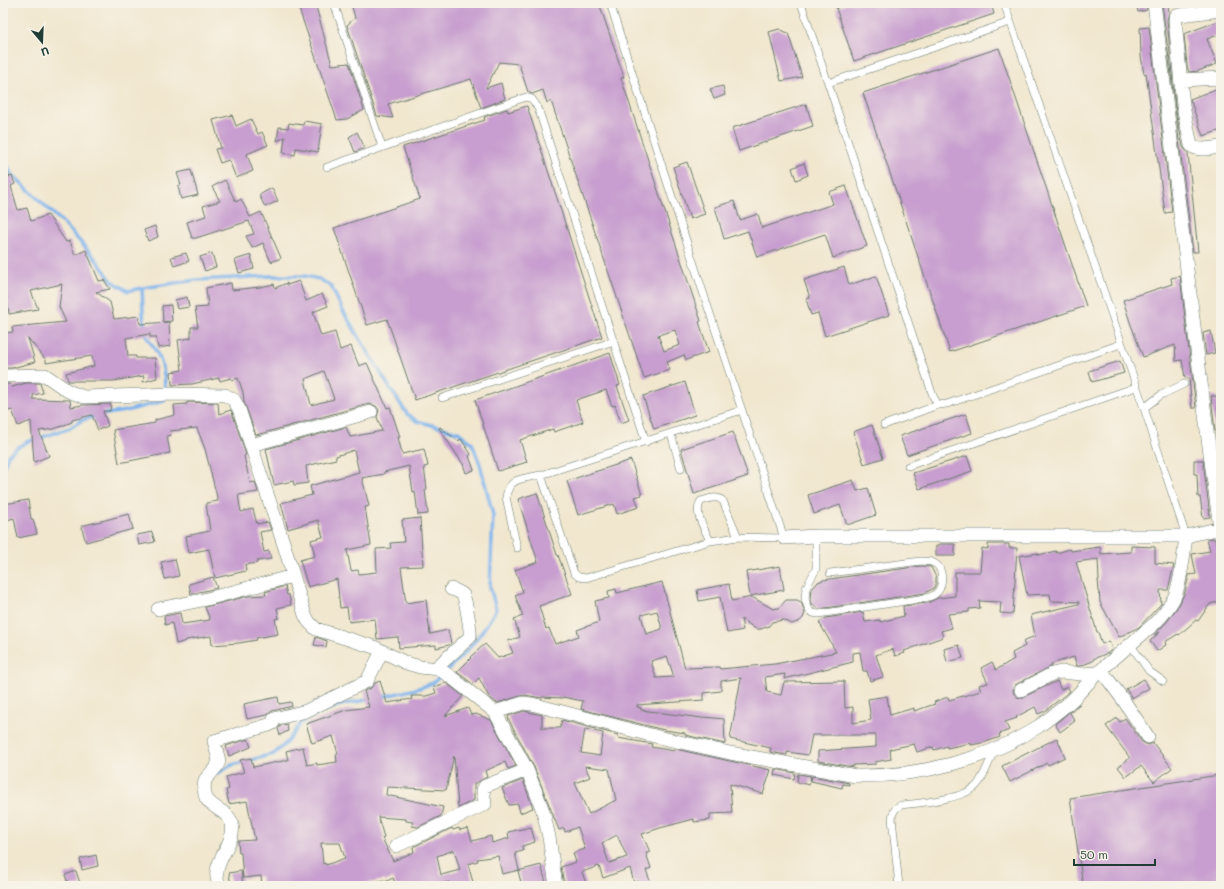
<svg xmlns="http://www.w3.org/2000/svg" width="1224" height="889" font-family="Mali,sans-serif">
<rect width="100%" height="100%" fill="#f7f3e8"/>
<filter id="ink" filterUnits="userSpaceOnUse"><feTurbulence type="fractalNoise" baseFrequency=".025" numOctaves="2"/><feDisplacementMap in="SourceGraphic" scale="8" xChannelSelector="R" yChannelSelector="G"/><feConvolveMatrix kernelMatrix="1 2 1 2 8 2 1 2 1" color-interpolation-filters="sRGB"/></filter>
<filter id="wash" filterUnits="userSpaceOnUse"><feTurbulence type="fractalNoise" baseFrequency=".012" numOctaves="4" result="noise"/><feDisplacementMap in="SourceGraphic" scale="16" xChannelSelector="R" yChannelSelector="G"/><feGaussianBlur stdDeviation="0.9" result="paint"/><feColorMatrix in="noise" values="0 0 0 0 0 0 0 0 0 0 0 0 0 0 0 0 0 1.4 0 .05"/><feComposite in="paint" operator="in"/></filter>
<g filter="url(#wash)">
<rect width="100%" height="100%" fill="#f1e7cf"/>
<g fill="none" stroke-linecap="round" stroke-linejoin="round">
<path stroke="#7eb4ed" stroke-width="3.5" d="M3,159L11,173L63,223L94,257L112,281L128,291L142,288
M3,469L8,455L15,449L27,442L70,428L82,420L100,415L126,411L164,401C166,385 165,367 157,353C154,347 150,342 147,337C142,325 143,301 142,288L196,280L271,276H305L319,279L331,286L343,311L388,385L407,414L417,421L458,432L472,443L480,464L493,515L490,587L496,609C484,632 466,653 447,670
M381,697L416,689L433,683L442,674
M218,773L232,765L274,754L286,743L301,723L315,715L340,705L371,699"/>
</g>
<g id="blocks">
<path fill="#c79ecf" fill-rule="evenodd" d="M302,3H315L332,65L349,63L364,110L347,119L337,120L298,6Z
M351,3H599L624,77L621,78L701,321L699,322L709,352L686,360L684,355L667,362L670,370L644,378L551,101L547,103L543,90L532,94L528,92L519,64L499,62L486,88L501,83L505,99L481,108L471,79L388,104L393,118L377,116L347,25L355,18ZM675,330L680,345L664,351L658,335Z
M850,3H991L994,14L854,61L836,8Z
M1136,3H1146L1147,10L1138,12Z
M1162,3H1168L1169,13L1167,20L1175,107L1183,147L1188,153L1198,252H1193Z
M1221,20V34L1207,39L1217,64L1198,71L1189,72L1187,66L1184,34Z
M1149,27L1172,212L1165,213L1146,73L1144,74L1141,56L1140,28Z
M779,29L788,33L802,77L781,81L769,32Z
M999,48L1086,306L950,352L863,93Z
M723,86L725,95L714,99L710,89Z
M1221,87V130L1203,136L1190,99Z
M806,104L813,126L739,151L732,128Z
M527,106L602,337L415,400L387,319L367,325L334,228L420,199L403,147L485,120L484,117L507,109L508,112Z
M232,115L236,126L251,119L258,134L262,132L268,145L247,154L253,171L236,178L229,160L220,163L215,149L221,148L213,120Z
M304,121L322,124L318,152L296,148L295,155L283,153L285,137L277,141L279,127L288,128L289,123L303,125Z
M357,132L365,148L355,152L349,137Z
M687,162L705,214L690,219L673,167Z
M804,163L808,175L796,180L792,168Z
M3,167H6L9,177L12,176L15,184L11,186L18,210L27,208L31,221L48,215L66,242L70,241L75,255L86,250L99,281L104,280L110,289L96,292L110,302L114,319L139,316L140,324L169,322L170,346L158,348L156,337H150V334L126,338L128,356H136V358H155L157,378L143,382L144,376L113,381H68L66,373L94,366L92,356L46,363V360L28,338L35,362L12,368H3V333L13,332L12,327L66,322L59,307L62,284L31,291L38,309L9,314L6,291L3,292Z
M191,170L198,195L181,199L178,186L181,185L177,173Z
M225,180L236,202L241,199L250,217L261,212L281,258L271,262L263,243L252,248L246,236L254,234L249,221L196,238H192L187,222L206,216L203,206L220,201L212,187Z
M846,186L867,246L833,258L825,234L757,257L748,231L724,239L715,207L734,201L740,220L758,214L762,228L833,204L829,192Z
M272,188L278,201L265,207L259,195Z
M155,226L158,237L148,241L144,230Z
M186,253L189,261L174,266L171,257Z
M212,253L216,267L205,271L200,257Z
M251,255L254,269L239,273L235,260Z
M844,267L849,285L876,276L889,315L825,336L818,313L811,315L806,299L810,298L804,280Z
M1180,276L1196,408H1192L1189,378H1185L1182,360L1176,361L1175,345L1143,357L1130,322L1123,300L1172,284L1171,278Z
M299,281L306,301L322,294L328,306L313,312L321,336L335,332L340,350L351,346L359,366L367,363L387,408L390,407L400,437H398L402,454L424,449L428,466L424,467L427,489L425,490L428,514L418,515L415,491L413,492L409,466L384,472V474L362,478L369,506L365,507L371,545L347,550L351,571L358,570L359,574L377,572L376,549L391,548L390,543L404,542L402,520L420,518L423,566L401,567L406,603L426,600L430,634L448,630L451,643L449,645L436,648V645L399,648L398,637L377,639L375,619L349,622L347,607L340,608L337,579L308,587L300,560L315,556L311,540L323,537L318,520L288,529L281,503L312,495L310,486L359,472L354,450L336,456V459L306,466L308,483L294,485L293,481L274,485L266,449L346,427L350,437L382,431L377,417L379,410L376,406L369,404L256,435L244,402L243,392L238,378L232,380L231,378L220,381L219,378L192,384L172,385L171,372L182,370L178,340L191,338V327H198L195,308L208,307L206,288L231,283L232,290L260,287L274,284L275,288L287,283V285ZM324,371L334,399L311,405L305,379Z
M187,297L189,307L177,309L175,300Z
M171,305L172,321L163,322L162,306Z
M1211,331L1215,353L1206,355L1203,333Z
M610,353L620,385L617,386L629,420L621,423L615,405L612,406L606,390L576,400L583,422L554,432L553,429L520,440L527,462L498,471L475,400Z
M1120,361L1124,373L1092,382L1089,371Z
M685,382L695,415L654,429L643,396Z
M26,383H40L43,393L33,395V399L70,400L71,407L83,405L111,404L110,411H103L108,426L98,430L92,415L72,420V422L54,429L39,431L49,456L34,462L31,421L18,426L12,410L3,413V384H11L12,387Z
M1211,396H1217L1219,431H1215Z
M187,402L218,403L219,414L231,410L232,412L246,455L244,456L250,483L255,482L258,492L238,495L241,512L253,509L257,524L268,522L271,530L260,532L264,552L269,551L271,559L257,561V563L245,565L246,571L215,578L209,549L189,553L186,536L210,531L206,503L218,501L205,449L197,428L170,431L171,435L167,436L170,453L119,463L113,430L155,423V420L175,415L174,405L187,404Z
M966,414L972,433L907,455L900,436Z
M872,425L883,458L864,464L853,432Z
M440,427L458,441L461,439L471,454L469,456L474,470L466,473L463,464L439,428Z
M733,432L748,476L694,494L681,449Z
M967,456L972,471L919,489L913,473Z
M631,460L642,495L635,497L639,507L617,514L614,504L578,515L567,481Z
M1194,460H1203L1210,517L1203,518L1200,497H1198L1197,474H1194Z
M853,480L857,491L868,488L876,515L847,525L840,505L814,514L808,495Z
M537,493L557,555H558L572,594L539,606L546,629L549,628L555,644L579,636L577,630L599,622L595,601L609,598L608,591L616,589L617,593L662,582L685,668L719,667L720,669L775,664L836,652L819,622L826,618L863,612L865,622L880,620V622L904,616L903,606L927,603L938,598L955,596V572H980L982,548L988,549V544H1009V548H1017L1013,614L1000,613L1001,602L979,601L980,608L969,609V612L948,614L952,628L941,631L943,637L904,651L905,653L895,656L893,649L876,655L883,677L870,681L867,671H863L860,652L853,653V662L784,679L785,674L765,677L767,692L781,695L784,682L844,681L845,708L853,707V723L871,720L868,699L887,696L890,715L914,708V711L935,704L934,702L948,697L949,700L981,691L979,685L988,683L981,668L992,662L996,670L1014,659L1012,653L1025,646L1023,641L1035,636L1031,615L1079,604V602L1051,601L1050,594L1027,595L1019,556L1038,553V555L1056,551V553L1070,549L1071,551L1100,547L1101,554L1131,552V546L1155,547V563L1174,565L1168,590H1160L1161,604L1159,606L1139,627L1119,637L1100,602L1098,580H1099L1098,559L1076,562L1097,632H1098L1102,644L1109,641L1112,649L1108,653L1093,659V661L1080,666H1077L1074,657L1051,664L1052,666L1015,685L1013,690L1014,694L1017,697L1021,698L1055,682L1057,681L1061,690L1067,686L1070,691L1045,711L1038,714L1035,707L1016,717L1017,718L1005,722L1009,730L999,734L1000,737L986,742L971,745V743L947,748V746L934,750L933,747L917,752L914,744L890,749L891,759L875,762L876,764L853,765V767L818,761V751L876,747V735H812L808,755L787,752V755L770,752L771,748L730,739L741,678L721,681V691L704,693V700L637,705V707L641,708V710L702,718L703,717L724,719L725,744L685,735V733L664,730L581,709L583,701L563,697V698L542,697V698L524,695L497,703L489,697L479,678L473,684L457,672L471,658L470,657L485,644L498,658L513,653L508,641L520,637L514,619L523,616L515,595L523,592L515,570L538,562L518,499ZM657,611L662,629L646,634L641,615ZM667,656L674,677L656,678L651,661Z
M28,500L31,519H33L37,534L18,538L14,518L7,520L4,504Z
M129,514L133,529L86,542L81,526Z
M152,532L155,542L139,545L137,535Z
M1213,538L1217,543L1219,551L1216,552L1221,575V601L1210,604L1198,621L1196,620L1179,635L1178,634L1165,642L1166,645L1157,651L1150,641L1160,632L1154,635L1166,623L1179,605L1185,592L1189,575L1196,574L1192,554L1210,551L1207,539Z
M939,544H955V556H936V546H939Z
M175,559L179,576L165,579L161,562Z
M780,566L784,590L750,596L746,572Z
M921,566L931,567L936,577V582L934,588L925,593L819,609L812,604L811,600L812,589L818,582L823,580Z
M213,577L217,588L191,594L189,584Z
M729,584L732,601L752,597L773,609L779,608L786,600H797L801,602L805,613L803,618L800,621L792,624L784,620L772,622L769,626L761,629H756L741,619L743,630L727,633L720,597L699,601L697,590Z
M285,586L287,595H289L291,605L277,608L279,618L275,619L278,634L256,638L257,640L239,643L212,645L211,636L186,640V641L176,644L172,623L165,625L164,616L180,613L182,624L210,620L205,607L248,596L266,595L265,592Z
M316,637L327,641L326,647L314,645Z
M959,645L963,658L947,662L944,649Z
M1144,679L1149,688L1132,698L1126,689Z
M380,681L387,703L412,699L411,696H426L436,693L434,687L446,683L463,696L445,716L468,708L471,715L476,714L491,720L516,766L508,769L505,762L485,771L487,777L474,784V800L458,808L454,756L446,790L387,787L386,795L443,807L441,816L418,827L412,826L413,822L406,821V819L378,817L384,837L382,838L393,861L414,852L413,847L452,828L453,830L459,828L460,830L468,828L472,841L491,836L492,843L509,838L508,832L531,827L535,842L522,846L523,851L515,853L519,870L502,874L498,856L477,859L478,861L468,864L474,886H450L449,882L432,886H396L393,878L385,882L384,880L353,886H262L261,876L243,878L241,853H239L238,841L255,840L247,801L229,804L226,790L229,789L226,777L244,772L240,760L251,758L253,767L288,760L286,751L303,747L307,765L317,763V765L337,762L336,754H338L333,736L312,743L306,724L346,710L369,707L364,691L371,688L375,683ZM321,843H340L345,858L326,865L325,863L323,864ZM454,850L460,870L441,875L437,856Z
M278,697L279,704L291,702L292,706L272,711L267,715L247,719L244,704Z
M1079,704L1080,705L1070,713L1075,721L1060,732L1055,724Z
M524,711L542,715V728H560L562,720L618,735V738L652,744L651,747L675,751V749L771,770L763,794L730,784L732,813L710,814V820L694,822V819L660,828L642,834L650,852L646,853L651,868L646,870L652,886H639L638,881L634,883L630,868L603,878L599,866L582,872L587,886H566L563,879L561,867L576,862L573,853L585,849L578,827L565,832L564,828L559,830L534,767L509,720L508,716ZM585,729L603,733L600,756L581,753ZM585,766L609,769L616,800L589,814L575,783L590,777ZM617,835L627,857L609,863L602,843Z
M1117,718L1120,722L1125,718L1142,742L1148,745L1153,743L1172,768L1154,782L1141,766L1126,777L1118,767L1130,758L1106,726Z
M287,724L288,731L280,735L278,729L280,726Z
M1057,738L1065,757L1048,765L1047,763L1010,782L1002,766Z
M248,739L251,747L229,756L226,746Z
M775,769L795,773L794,779L774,775Z
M798,774L811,776L809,785L797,782Z
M1219,775L1221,788V886H1083L1070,798Z
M812,776L849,783V785L843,784L842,788L811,781Z
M523,780L533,808L520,813L518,804L509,805L502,788Z
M96,855L98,866L82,870L80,859Z
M541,865L547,886H522L518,871Z
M76,871L81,886H69L65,875Z
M241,871L243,886H231L229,873Z"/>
</g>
</g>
<g filter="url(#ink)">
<use href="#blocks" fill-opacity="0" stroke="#68786a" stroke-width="1"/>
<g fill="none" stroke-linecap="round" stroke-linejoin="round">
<g stroke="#68786a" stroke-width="8">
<path id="lane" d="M334,3L382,147
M610,3C666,182 725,359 784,538L738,537L710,541L586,578L579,577L574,573L541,475L742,410
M801,3L828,83
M1004,3L1144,408L1186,536
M1010,22L828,83L933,396L938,405L947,404L1121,344
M327,167L526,97L532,99L538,108L646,442
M442,398L614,341
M1144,408L1161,395L1184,384
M884,425L938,405
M671,434L681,469
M908,466L1136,387
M816,536V569L806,588L805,599L809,610L813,613L818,614L926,598C929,597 933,596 935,594C943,589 944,572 937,565C932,561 927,561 921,561L830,573
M710,541C705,529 693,513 701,501C709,499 716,495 723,501L738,537
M517,548L506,497C509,477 523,479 541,475
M1130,644L1149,671L1163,681
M899,886L892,818C893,811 895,808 901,805C920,803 967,799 978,784C985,774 990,761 994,750"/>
</g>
<g stroke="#68786a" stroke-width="14">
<path id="street" d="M1154,3L1207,431L1221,536
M1221,10L1180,15L1176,16L1175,19L1183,106L1191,145C1197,152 1212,148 1221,147
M1181,80L1221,78
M3,376L45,375L68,391L84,397L173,394L225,395L234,400L239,409L284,545L305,615L309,622L316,629L374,647L406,663L420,667L439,669L451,677L495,712L527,770L536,792L543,811L549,837L556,886
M251,445L371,412
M784,538L816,536H1186L1221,528
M158,609L207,599L293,576
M435,669L470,637C471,631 466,601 463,595C460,592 455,590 451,589
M1101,670L1124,701L1148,737
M1021,690L1052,674L1061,672L1081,674L1097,673
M495,712L523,703L532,704L662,738L730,753L856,776C917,777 988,760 1039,726C1049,719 1060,710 1070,702C1080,693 1088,682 1098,673C1116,656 1136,640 1155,623C1162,616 1169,607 1174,598C1181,584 1184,552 1186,536
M396,846L485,804L483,790L485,786L527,770
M220,886C207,865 237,844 232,824C229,811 212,809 206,798C204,793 204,786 205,780L217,766L219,761L214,741L269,725L273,723L274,719L306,711L367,681L382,651"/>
</g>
<use href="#lane" stroke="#fff" stroke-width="7"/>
<use href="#street" stroke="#fff" stroke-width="13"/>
</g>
</g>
<rect width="1224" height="889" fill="none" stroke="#f7f3e8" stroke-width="16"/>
<g transform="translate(42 42) rotate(161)" stroke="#f7f3e8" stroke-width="3" paint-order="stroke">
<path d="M0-3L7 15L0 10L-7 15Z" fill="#1f3d34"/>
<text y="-6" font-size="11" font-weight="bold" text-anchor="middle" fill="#1f3d34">U</text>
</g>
<path d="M1074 859v6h81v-6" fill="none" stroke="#1f3d34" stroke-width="2"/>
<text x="1080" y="859" font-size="12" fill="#1f3d34" stroke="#f7f3e8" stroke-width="3" paint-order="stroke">50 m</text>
</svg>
